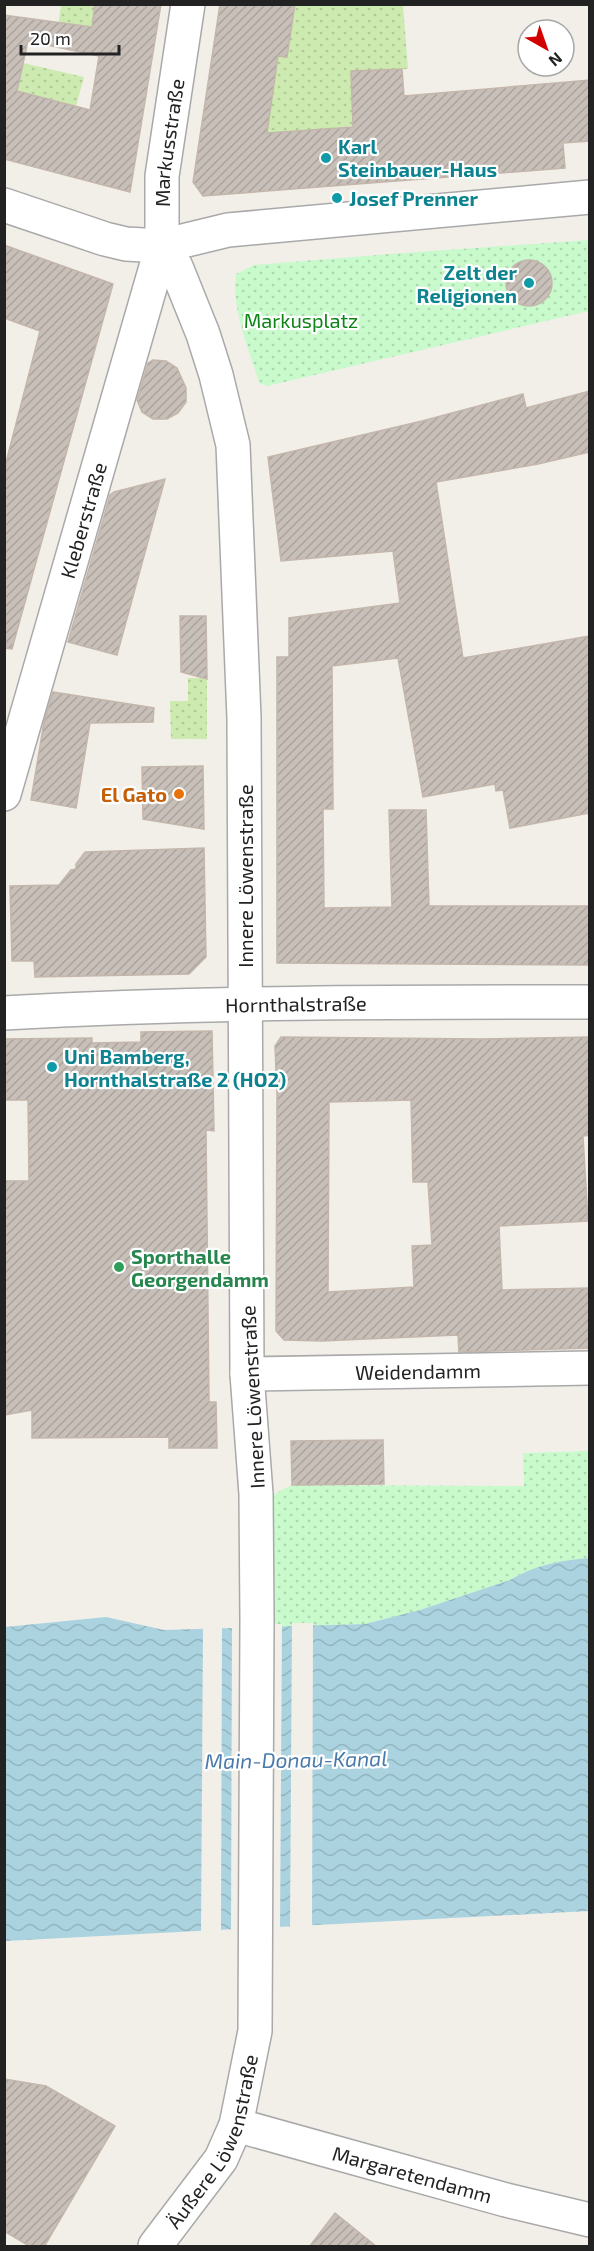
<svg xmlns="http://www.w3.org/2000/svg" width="594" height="2251" font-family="'Exo 2',sans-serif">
<defs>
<pattern id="grass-dots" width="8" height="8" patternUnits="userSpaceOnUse" patternTransform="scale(1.5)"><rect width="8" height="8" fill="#cdebb0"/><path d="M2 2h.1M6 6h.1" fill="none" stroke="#b0c997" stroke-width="1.8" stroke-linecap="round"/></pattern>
<pattern id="park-dots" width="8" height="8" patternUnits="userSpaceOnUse" patternTransform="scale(1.5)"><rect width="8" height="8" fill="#c8facc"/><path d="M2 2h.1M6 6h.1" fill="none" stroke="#acd6af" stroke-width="1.8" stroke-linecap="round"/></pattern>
<pattern id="water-waves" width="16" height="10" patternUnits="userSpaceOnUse" patternTransform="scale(1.5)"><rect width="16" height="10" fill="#aad3df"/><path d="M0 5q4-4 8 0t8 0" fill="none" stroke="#92b5bf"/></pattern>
<pattern id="building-hatch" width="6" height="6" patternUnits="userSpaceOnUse" patternTransform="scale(1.5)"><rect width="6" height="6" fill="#c7bfb8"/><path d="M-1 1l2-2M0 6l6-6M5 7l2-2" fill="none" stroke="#aba49e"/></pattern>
</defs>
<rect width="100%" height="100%" fill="#f2efe9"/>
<path fill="url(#grass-dots)" d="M61,5H95L90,39L57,35Z
M295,5H403L408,69L351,71L354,126L267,134L278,56L287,57Z
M23,63L84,77L76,106L5,87L17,91Z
M188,678H207V739H171L170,701H188Z"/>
<path fill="url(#park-dots)" d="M589,240V311L267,386L259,383C249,348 231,310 236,274L254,265L390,254Z
M589,1451V1558C562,1560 534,1565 510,1580L420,1610L365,1624L251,1628L247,1508L292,1485L524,1486L523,1453Z"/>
<path fill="url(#water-waves)" d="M589,1558V1911L5,1941V1627L106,1617L164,1630L365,1624L420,1610L510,1580C535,1565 561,1560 589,1558Z"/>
<path fill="#f2efe9" d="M292,1623H313L312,1928L290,1929Z
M282,1624L280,1930L231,1932L232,1625Z
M203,1626H222L221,1933L201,1934Z"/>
<path fill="url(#building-hatch)" stroke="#c4b6ab" stroke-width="1.5" fill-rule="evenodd" d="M95,4H161L130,192L4,159V15L92,27ZM28,41L99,56L90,110L17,91Z
M220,4H295L287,57L278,56L267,133L353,127L351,71L402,69L404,96L590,80V141L563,143L565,168L203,196L193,182Z
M4,245L113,284L12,649L4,648V470L40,331L4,318Z
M506 283a23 23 0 1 1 46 0a23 23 0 1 1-46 0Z
M153,360L166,361L177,368L186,388V402L178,413L167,419H153L142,412L137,400L148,363Z
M590,391V452L538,464L436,482L463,658L590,636V813L510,828L503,790L496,791L495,784L423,797L398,658L332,666L333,809H323L324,908L392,907L389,810H426L429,906H590V965L277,963V657H289V618L400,603L393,551L281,561L268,457L422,421L523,394L526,408Z
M165,479L117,655L68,642L110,495L114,492Z
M180,616H206L207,679L181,672Z
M53,692L154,708L153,722L90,723L76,808L31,800L44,722Z
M203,766L204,829L143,819L142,767Z
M204,848L206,957L189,974L35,977L34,961H12L10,886L59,885L71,870L76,869V864L85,852Z
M212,1031L214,1131L206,1130L209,1402H216L217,1448H169V1437L32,1438V1410L4,1415V1181H29L28,1100H4V1039L92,1038V1043L141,1042V1032Z
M281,1037L482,1039L590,1037V1135L583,1136L588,1221L499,1226L502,1290L590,1288V1348L459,1352L458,1335L322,1341L284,1340L276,1331L277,1094L275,1046ZM411,1100L413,1182H428L432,1245L412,1246L414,1287L328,1292L329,1102Z
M383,1440L384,1484L292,1485L291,1441Z
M4,2079L46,2086L115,2126L44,2247H31L4,2231Z
M335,2213L377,2247H309Z"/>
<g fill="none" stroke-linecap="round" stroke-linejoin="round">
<g stroke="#a9a9a9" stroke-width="36">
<g id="minor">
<path d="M4,205L105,239L126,244L162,246L228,230L590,197"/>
<path id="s1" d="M4,794L162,246V176L188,4"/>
<path id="s2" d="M4,1013C199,1002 394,1002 590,1002"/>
<path id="s3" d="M247,1374L590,1368"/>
<path id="s4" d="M236,2125L506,2200L590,2220"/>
<path id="s5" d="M155,2246L221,2159L236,2125L255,2031L257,1620L256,1494L247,1374L244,718L233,445L216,375L203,334L176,267L162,246"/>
</g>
</g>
<use href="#minor" stroke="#fff" stroke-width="33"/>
</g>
<g fill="#0f9aa8" stroke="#fff" stroke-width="2">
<circle cx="326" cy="158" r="6"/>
<circle cx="337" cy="198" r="6"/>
<circle cx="529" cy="283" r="6"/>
<circle cx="52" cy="1067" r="6"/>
</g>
<circle fill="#e8710a" stroke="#fff" stroke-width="2" cx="179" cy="794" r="6"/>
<circle fill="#2e9e5b" stroke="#fff" stroke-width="2" cx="119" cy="1267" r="6"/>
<g text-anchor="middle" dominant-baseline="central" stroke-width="4.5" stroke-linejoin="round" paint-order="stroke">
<g font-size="20" fill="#222" stroke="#fff">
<text stroke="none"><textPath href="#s1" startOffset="674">Markusstraße</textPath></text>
<text stroke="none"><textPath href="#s1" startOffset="285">Kleberstraße</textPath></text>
<text transform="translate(245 876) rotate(-90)">Innere Löwenstraße</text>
<text stroke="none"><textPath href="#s2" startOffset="292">Hornthalstraße</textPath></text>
<text stroke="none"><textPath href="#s3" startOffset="171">Weidendamm</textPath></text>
<text transform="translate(252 1397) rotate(-93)">Innere Löwenstraße</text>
<text stroke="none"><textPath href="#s5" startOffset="122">Äußere Löwenstraße</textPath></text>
<text stroke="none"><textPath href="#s4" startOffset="183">Margaretendamm</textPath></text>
</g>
<g font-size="20" font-weight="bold" fill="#0d838f" stroke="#fff" text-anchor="start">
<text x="338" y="146">Karl<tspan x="338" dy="23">Steinbauer-Haus</tspan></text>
<text x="349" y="198">Josef Prenner</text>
<text x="517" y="272" text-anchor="end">Zelt der<tspan x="517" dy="23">Religionen</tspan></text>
<text x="64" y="1056">Uni Bamberg,<tspan x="64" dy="23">Hornthalstraße 2 (HO2)</tspan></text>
</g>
<g font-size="20" fill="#0c8416" stroke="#fff">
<text x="301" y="320">Markusplatz</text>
</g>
<g font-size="20" font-weight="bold" fill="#c56008" stroke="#fff" text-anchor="end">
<text x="167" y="794">El Gato</text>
</g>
<g font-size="20" font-weight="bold" fill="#27864d" stroke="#fff" text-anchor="start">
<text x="131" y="1256">Sporthalle<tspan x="131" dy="23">Georgendamm</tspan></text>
</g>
<g font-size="21" font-style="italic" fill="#4a7aab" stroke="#fff">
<text transform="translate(296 1759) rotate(-1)">Main-Donau-Kanal</text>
</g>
</g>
<rect width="594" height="2251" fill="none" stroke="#222222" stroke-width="12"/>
<g transform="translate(546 48) rotate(140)"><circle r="28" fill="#ffffff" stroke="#a7a7a7" stroke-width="1.5"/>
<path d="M0-4.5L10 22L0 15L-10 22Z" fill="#d40000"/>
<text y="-9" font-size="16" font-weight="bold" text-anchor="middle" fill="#222222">N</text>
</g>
<path d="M21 45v9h98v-9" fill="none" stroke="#222222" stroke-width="3"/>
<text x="30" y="45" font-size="18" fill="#222222" stroke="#ffffff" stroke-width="4.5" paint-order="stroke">20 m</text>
</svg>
